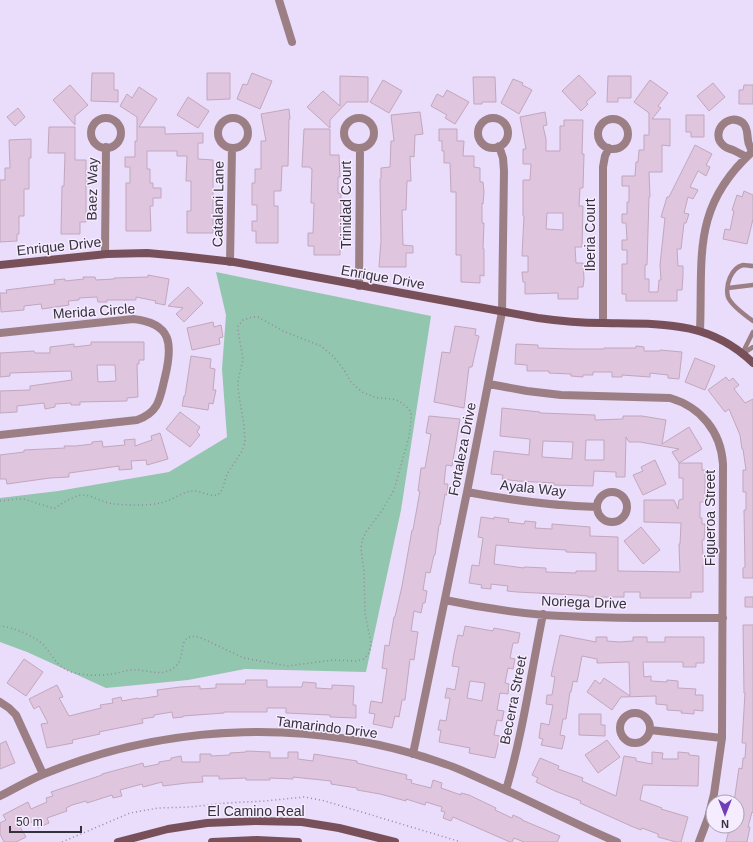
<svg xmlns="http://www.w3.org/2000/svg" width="753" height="842" font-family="Helvetica,sans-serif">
<rect width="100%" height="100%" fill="#eadcfb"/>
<path fill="#93c6ae" d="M216,272L431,316L401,510L366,672L245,669L188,680L106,688L27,652L0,642V498L58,491L169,472L227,437L222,369L226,315Z"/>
<path fill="#dfc5dd" stroke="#c1a7be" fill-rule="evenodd" d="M92,73H114V90H118V102L91,101Z
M207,73H230V99L207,100Z
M252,73L272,81L260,109L237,99L243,84L247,85Z
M579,75L596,93L586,102L588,104L581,111L562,91Z
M340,76L368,77V102H347L330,120V128L307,107L323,91L340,106Z
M608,76H631V98H618V102H607Z
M473,77H495L496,102H482V104H474Z
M513,79L523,83L522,85L532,90L519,114L501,103Z
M383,80L402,91L389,113L370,102Z
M650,80L668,93L658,106L661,108L652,119H670V146L662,145V172H649L650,197H649L647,265H645V279H649V292H658L659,280H661L660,265L665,218L661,217L667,197H669L695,145L712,154L706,165L710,167L706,176L698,171L690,187L698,190L693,199L688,197L684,213L689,214L686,223H684L681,249H677L678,266H683V275L682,290H677V301H626V294H622V264H627V250H622V240H627L626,223H622V214H627V202H629V186H622V176H635L636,162H638L639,150H644V135H649V113L634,102Z
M713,83L725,97L709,111L697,96Z
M70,85L88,105L75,116V125L53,100Z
M744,85H753V104H739V90H743Z
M139,87L157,99L139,127H165V134L203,133V143H198V159L213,160V233H187V211H191V181H186L187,156H177V151H147V169H150V183H153V188H161V198H153V206H150L151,231H126V183H130V167H125V157H135V141H137V117L120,106L127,94L132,98Z
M447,90L469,102L455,124L445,118L447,115L431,106L437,94L443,97Z
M188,97L209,111L198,128L177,115Z
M18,108L25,117L15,126L7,117Z
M289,109L290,119H289L288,166H282L281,191H274V206H278V243H256V231H252V221H257V205H252V183H255V169H261V141H266L261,114Z
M420,112L423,134L415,135L414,157L410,156L411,181H407L406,210H402L403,245L413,246V253H406V267H379L381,241L380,179H381V168L390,167L391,141H394L391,115Z
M545,112L547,125L543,126L546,139V151H560V126H564V120H583L582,154H584L583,188H580L579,206H583L582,247H575L576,263H583L584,279L583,287H578V299H558V293L525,294V282H523L522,272H528V256H522L524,216H523V180H530L531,164H523V149H526L520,117ZM547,213H563V230L546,229Z
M686,115H704V137H691V132H686Z
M49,127H75V160H86V222H80V234H61L62,186H64L65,153H48Z
M304,129H330V155H339L340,177H338V193L341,194L340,255H314V246H308V233H313L314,203H311L312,169H311L310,167H302Z
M439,129H457V141H464L463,156H474V167L480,168V182H483L484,192L483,204L482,203V223H484L483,249H484V276L480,275V283L461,282V255H456V192H451L450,163H444V151H442V141H439Z
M31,139V158H29V189H24V216H19V234H17V241L0,242V180H5V168H10L9,140Z
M744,191L753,195V219L747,244L723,239L725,229L730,230L734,211L732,210L737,195L742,197Z
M148,275L169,279L165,305L155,303L156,301L136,297V300H107V302H98L97,297L79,298V300L68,301L69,305L42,309L41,304L24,306V310L1,312L0,293H7L6,290L55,284L54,280L65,279V281L84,279L83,277H95L96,280L114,279V278L148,277Z
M188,287L203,303L184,322L176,314L183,308L168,306Z
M213,322L214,327L221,325L223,337L219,338L220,344L192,350L187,328Z
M455,326L476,329L475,335L479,336L472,367H469L464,408L434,402L442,352L450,353Z
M91,342H144V360H139V364H137L138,397L127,398V401L80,402V405H71V403L55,404V407L45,409L44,403L17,406V412L0,413V391L30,390V386L72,380L71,371L10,373V376L0,377V353L34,351L35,353H50V347L74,344V347L91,345ZM97,365H115L116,381L98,382Z
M516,344L538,345V348L572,349H604V348H636V346L644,347V351H660V350L682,352L679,379L668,378V375L650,373V377L622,375V377H612V372H593V375H583V377L571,376V374L549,373V371H527V365L515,364Z
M191,356L211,359L210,368L215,369L213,390H216L213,404L209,403L208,410L182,406L184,396H185Z
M695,358L715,366L705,390L685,382Z
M726,377L729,381L733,378L739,385L734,389L745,403L753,399V578H743V568L745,567L744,510H746V492H743V470H746L743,449H742L740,435L729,409L725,412L708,390Z
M502,408L540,412V413L595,415V420L623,419V416H642L666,420L662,444L689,427L702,449L679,463L672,452L679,449L640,442H629L626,437L625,477H616V472L594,471L593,486L554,485V483L518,481L502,479L503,475L491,474L494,451L529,455L530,439L500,436ZM586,440H604V460H585ZM543,441L573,442L572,459L542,457Z
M180,412L200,427L197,432L200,435L190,447L166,429Z
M429,416L460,419L452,466L446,465L444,484H448L447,495L445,494L440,525H439L435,555H434L430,573L426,572L423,590L427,591L425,603H423L421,613L414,611L411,631L418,632L414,660L410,659L405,700H402L399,717L395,716L392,728L373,724L375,714L369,713L371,701L382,703L387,669L382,668L385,645L389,646L394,617H395L402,586L412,530H413L420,491H418L421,468H425L431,434L426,433Z
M160,433L168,459L147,465L146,460L131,461L132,469L119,470V466L69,473V477L50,478L7,484L6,479H0V455L24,452V450L65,448L64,446H76L92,444V442L102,441L103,447L125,445L124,440L135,439V446L152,440L151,436Z
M655,460L666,484L643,495L633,475L643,471L641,467Z
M679,463H702V470H705V502H700V518H702V524H705L704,540H702L703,555H704L705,565H703V592H691V598H640V592H624V597H588V596L576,595L517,592L507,591L508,586L491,584V589L481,588L482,585L469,583L472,565L479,566L483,538L478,537L481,517L494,519V517L509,519L508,522L524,524L525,521L536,522L535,528L552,529V524L590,527V536L618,537V571L680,572L679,544H680L681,523L644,522V500H674L678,509L679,500L683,499V478H679ZM496,545L531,548L566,550V552L596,553V571H576V573L546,572V568L524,567V568L494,564Z
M641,527L660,550L643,564L624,541Z
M745,597H753V607H745Z
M743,625H753V813L752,812L748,827H750L747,842H726L730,826H737V802H734L739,768L742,769L743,758H745L746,743H742L745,693H744Z
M465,626L493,631L494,628L520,633L518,643H513L510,658L515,659L513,669L508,668L505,683L509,684L508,694L500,693L497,710L504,711L502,721L497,720L494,735L500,736L495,758L469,753L470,748L439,742L441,730H438L440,720L446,721L450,698H445L447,688L455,690L459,667L452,666L454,653L458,635L463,636ZM470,681L485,683L482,701L467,698Z
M560,635L596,642V637H607V641L619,642L633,641V637H647V642H665V637H704V663H696V667H683V662H643L644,677L651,676V681L667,682V680L678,681V688L696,689L695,695H703V711L694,710V714L681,713L682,711L667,710V705L656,704V696L621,697L612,710L587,692L595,680L600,684L604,678L630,696L629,662L597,663V659L582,656L577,682L573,681L571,692H570L566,719H563L560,735L565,736L562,749L541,745L543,739L539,738L541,723L549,725L553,705L546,704L547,695H552L555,677L551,676Z
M24,659L43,672L26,696L7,683Z
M246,680H267V687H302L303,682L316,683V688L332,689V685L354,686L353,705H356V718L330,717V715L286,713V708H267V712H224V713L183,716V717L173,718L172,712L154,715V717L142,719L143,723L99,732L100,734L72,740L73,743L47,748L41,724L48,723L39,706L34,709L29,699L57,685L63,697L59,698L69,716L101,708L100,705L113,703L112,699L121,697L122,701L138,698V699L158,696L157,690L180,687L200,686V689L216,688V684H245Z
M579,714H601V725H605V736L579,735Z
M607,740L620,757L598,773L585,755Z
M6,741L15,763L0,769V744Z
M246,751L270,752V758H288V752H298V759L313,761L314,754L357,761V763L407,775L406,779L412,780L411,783L431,788L433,780L442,783L441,788L461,795V793L469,795L496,808L495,810L512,818L513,815L522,819V820L560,836L557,842H524L514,838L512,842H510L453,817L451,821L443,818L445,812L441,811L442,807L426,802L425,805L406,799V801L380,794L357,790V788L331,784V781L293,777V779L270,778V780H246V778L219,779V776H202L203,782L187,783L163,786L162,782L143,787L142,784L120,790L122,796L113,798L112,795L87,803L86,801L72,805L66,808L67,811L47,818L49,823L38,828L34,821L20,827L26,837L16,842H4L0,834V823L6,820L3,815L28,802L31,809L47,802L46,798L53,796L51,792L102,775V774L143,763L144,767L159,764V762L171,760V758L181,756L182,762H200V754H211V756L230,755V753L246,752Z
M652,752L663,753L662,759H678V752L689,753V755L699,756L698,786L643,785L640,800L662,808L661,809L688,817L681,842H676L658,837V834L642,828L641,830L631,826L580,803L581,801L555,791L536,782L538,778L532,775L540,758L559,766L558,769L583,778L582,781L616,796L624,756L636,758V761L652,764Z"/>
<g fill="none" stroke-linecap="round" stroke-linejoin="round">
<path stroke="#93899e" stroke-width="1.5" stroke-dasharray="1 3" stroke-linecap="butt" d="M0,501L16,499H24L52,508H55C63,503 72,496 82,495C93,495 103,503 114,504C127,505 148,506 160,503C171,501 180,493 191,491C201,490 209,497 218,495L222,490L227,474L242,451L245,442L244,426L238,389V380L243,360L238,330V326L243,320L253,317H258L283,331L321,346L334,357L344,370L351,382L362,392L377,398L392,399L399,401L409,409L411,413V420L409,437L394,490L383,509L366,532L362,541L361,549L364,571L365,613L371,643L370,649L368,654L364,659L356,661L333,660L288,666L244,658L199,637C193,636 189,636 185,640C180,650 184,662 172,669C159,677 146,669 133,670C126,670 119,673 112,674C99,676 79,676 67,670C57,666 53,656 46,648C38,637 13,627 0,626
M62,842L130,813L158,808L190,807L226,803L265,801L304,797L325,801L461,842"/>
<path stroke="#9c7f85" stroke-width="4.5" d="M753,266C750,266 746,265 743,265C731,268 725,285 728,297C731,305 746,316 753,321
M728,288L753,285
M753,332L742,354L753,347"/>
<path stroke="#9c7f85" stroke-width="8" d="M279,0L292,42
M218 133a15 15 0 1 1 30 0a15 15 0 1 1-30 0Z
M478 133a15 15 0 1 1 30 0a15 15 0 1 1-30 0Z
M344 133a15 15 0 1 1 30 0a15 15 0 1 1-30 0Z
M91 133a15 15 0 1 1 30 0a15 15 0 1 1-30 0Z
M598 134a15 15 0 1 1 30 0a15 15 0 1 1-30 0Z
M746,157C743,155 739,153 735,151C732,149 727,149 724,146C709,134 727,111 743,123C748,128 747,134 748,140C748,144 751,148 752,152
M105,254L106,147
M230,262L232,148
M359,286L360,148
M603,323V167L605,156L609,148
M700,331C703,256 691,207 753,151
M0,333L133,319C172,323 173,344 165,377C160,397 160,412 137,420L0,435
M489,384L527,391L561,395L670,398C701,407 721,432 723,464L722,738L714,794L708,818L699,842
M467,492C510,500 553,506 597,507
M597 507a15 15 0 1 1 30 0a15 15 0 1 1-30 0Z
M445,600C478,607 511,612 544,615C603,619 663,618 723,618
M0,702L9,708L16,715L43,774
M620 728a15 15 0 1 1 30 0a15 15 0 1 1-30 0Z
M650,730L722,738
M413,754L467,492L502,312L504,171L503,158L499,146
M506,790C523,733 531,673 543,614
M0,796C14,789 29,780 44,774C170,722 316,718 445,764C461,769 475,777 490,783C533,802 574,824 617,842"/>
<path stroke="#785059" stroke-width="8" d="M0,265L107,254L147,253L181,256L234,262L538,318C559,321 580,323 602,323C659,324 709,320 753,363
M118,842L168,829L207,823L256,821L302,822L339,828L395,842
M212,842L257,840L298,842"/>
</g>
<g text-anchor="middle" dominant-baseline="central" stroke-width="3" stroke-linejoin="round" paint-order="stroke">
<g font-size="14" fill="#37313d" stroke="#f5ecff">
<text transform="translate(92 189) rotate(-89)">Baez Way</text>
<text transform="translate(218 204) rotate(-89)">Catalani Lane</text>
<text transform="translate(346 205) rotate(-90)">Trinidad Court</text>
<text transform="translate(590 235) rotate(-90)">Iberia Court</text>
<text transform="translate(59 246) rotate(-6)">Enrique Drive</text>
<text transform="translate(383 277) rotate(10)">Enrique Drive</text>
<text transform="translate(94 311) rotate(-4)">Merida Circle</text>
<text transform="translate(462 449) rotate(-79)">Fortaleza Drive</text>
<text transform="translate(533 488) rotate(6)">Ayala Way</text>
<text transform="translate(710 518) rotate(-90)">Figueroa Street</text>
<text transform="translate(584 602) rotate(2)">Noriega Drive</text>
<text transform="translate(513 700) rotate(-79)">Becerra Street</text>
<text transform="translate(327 727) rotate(7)">Tamarindo Drive</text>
<text x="256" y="811">El Camino Real</text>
</g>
</g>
<g transform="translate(725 814) rotate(180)"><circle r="19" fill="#f5ecff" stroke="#a9a1b1"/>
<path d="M0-3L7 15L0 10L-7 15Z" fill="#703eb6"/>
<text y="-6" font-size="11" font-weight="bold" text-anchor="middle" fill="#37313d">N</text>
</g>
<path d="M10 826v6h71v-6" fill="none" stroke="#37313d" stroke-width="2"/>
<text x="16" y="826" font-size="12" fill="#37313d" stroke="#f5ecff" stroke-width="3" paint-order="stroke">50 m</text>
</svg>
